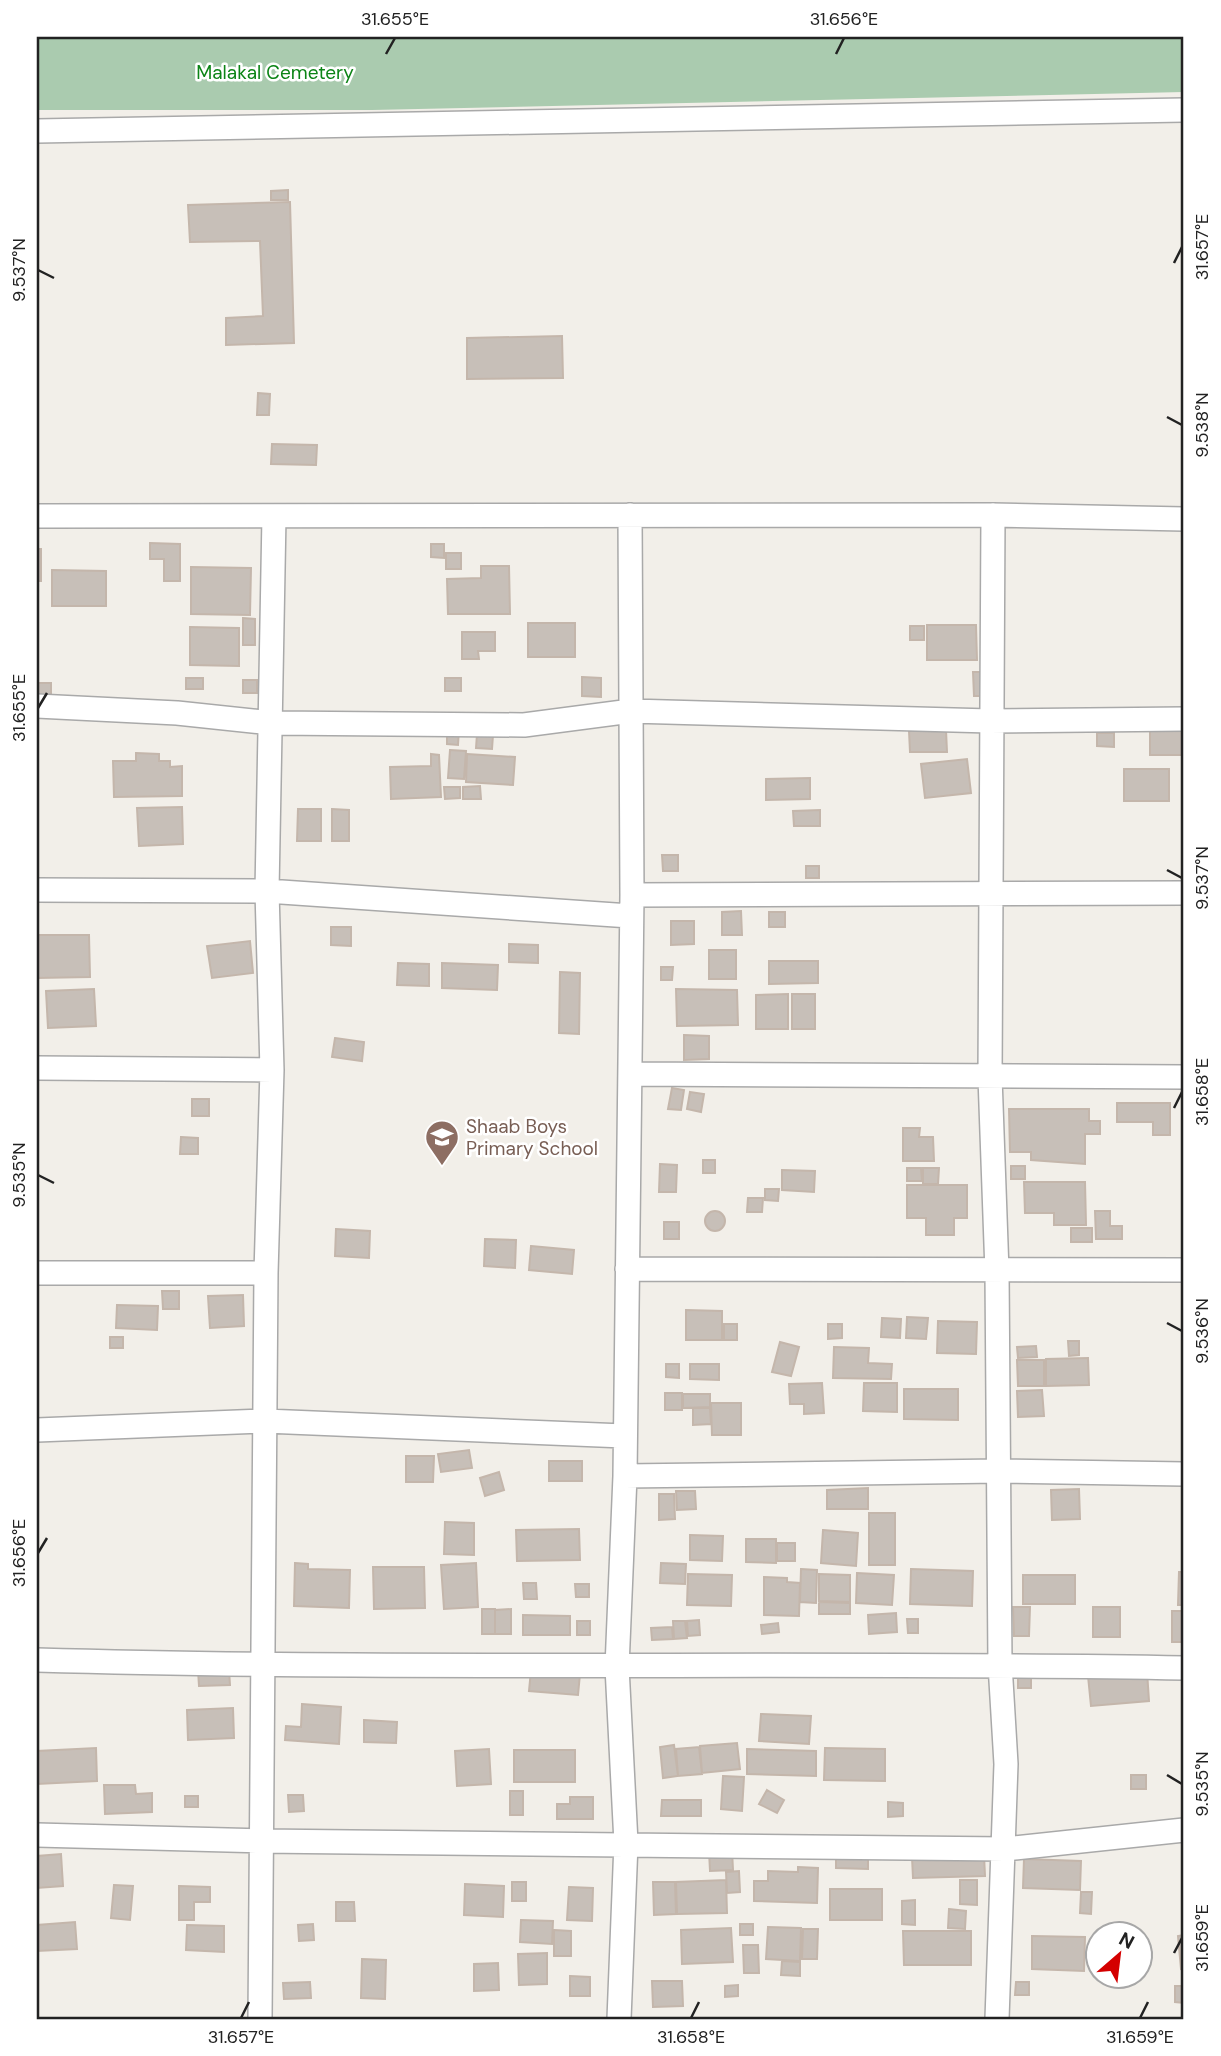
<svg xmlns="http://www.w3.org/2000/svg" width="1221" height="2056" font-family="'DM Sans',sans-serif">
<rect width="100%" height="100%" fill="#f2efe9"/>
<path fill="#aacbaf" d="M37,37H1184V92L372,110H37Z"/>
<path fill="#c7bfb8" stroke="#c4b6ab" stroke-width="2" d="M288,190V200H271V191Z
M290,202L294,343L226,345V318L263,316L260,241L190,242L188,205Z
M562,336L563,378L467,379V338Z
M258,393L270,394L269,415H257Z
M272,444L317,445L316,465L271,464Z
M150,543L180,544V581H164V559H150Z
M431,544H444V558L431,557Z
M37,549H41V581H37Z
M446,553H461V569H446Z
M481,566H509L510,614H448L447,579L481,578Z
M191,567L251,568L250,615L191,614Z
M52,570L106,571V606H52Z
M243,618L255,619V645H243Z
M528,623H575V657H528Z
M927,625H976L977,660H927Z
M910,626H924V640H910Z
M190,627L239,628V666L190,665Z
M462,632H495V651H478L479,659H462Z
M973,672H987L988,696H974Z
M582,677L601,678V697L582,696Z
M186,678H203V689H186Z
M445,678H461V691H445Z
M243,680H257V693H243Z
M37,683H51V696L37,695Z
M447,729H459L458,745L447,744Z
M946,730L947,752H910L909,731Z
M1150,730H1183V755H1150Z
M1097,733H1114V747L1097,746Z
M477,734L493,735L492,749L476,748Z
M450,750L466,751L464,779L448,778Z
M136,753L159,754V761H170V767L182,766V796L114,797L113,761H136Z
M431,754L439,755L441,797L391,799L390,767L431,766Z
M467,754L515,757L513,785L466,782Z
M967,759L971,793L925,798L921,764Z
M1124,769H1169V801H1124Z
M810,778V799L766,800V779Z
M480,786L481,799H463V787Z
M444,787H460V798L445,799Z
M182,807L183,844L139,846L137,808Z
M298,809H321V841H297Z
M332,809L349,810V841H332Z
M820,810V826H794L793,811Z
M662,855H678V871H663Z
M806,866H819V878H806Z
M741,911L742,935H722V912Z
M769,912H785V927H769Z
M671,921H694V944L671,945Z
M331,927H351V946L331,945Z
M37,935H89L90,977L37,978Z
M250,941L253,973L212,978L207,946Z
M509,944L538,945V963L509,962Z
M709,950H736V979H709Z
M769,961H818V983L769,984Z
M398,963L429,964V986L397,985Z
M442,963L498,965L497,990L442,988Z
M661,967H673L672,980H661Z
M560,972L580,973L579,1034L559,1033Z
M94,989L96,1026L48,1028L46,991Z
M676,989L737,990L738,1025L677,1026Z
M788,994V1029H756V995Z
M792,994H815V1029H792Z
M684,1035L709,1036V1059L684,1060Z
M335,1038L364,1042L362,1061L332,1057Z
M672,1088L684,1090L681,1110L668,1109Z
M690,1092L704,1094L701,1112L687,1109Z
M192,1099H209V1116H192Z
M1117,1103H1170V1135H1153V1122H1117Z
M1009,1109H1089V1121H1100V1134H1085V1164L1031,1160V1152H1010Z
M903,1128H920L919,1137H933L934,1161H903Z
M181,1137L198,1138V1154H180Z
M703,1160H715V1173H703Z
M660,1164L677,1165L676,1192H659Z
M1011,1166H1025V1179H1011Z
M907,1168H921L922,1181H907Z
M923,1168H939L938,1184H923Z
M782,1170L815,1171L814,1192L782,1190Z
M1024,1182H1085L1086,1225H1054V1213H1025Z
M907,1185H967V1218H954V1235H926V1218H907Z
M765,1189H779L778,1201L765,1200Z
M748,1198H763L762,1212H747Z
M705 1221a10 10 0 1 1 20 0a10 10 0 1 1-20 0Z
M1095,1211H1110V1226H1122V1239H1096Z
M664,1222H679V1239H664Z
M1071,1228H1092V1242H1071Z
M336,1229L370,1231L369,1258L335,1256Z
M485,1239L516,1240L515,1268L484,1266Z
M531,1246L574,1250L572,1274L529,1270Z
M162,1291H179V1309H163Z
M243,1295L244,1326L210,1328L208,1296Z
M117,1305L158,1306L157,1330L116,1328Z
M686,1310L722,1311V1340H686Z
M907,1317L928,1318L926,1339L906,1338Z
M882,1318L901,1319L900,1338L881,1337Z
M938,1321L977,1322L976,1354L937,1353Z
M724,1324H737V1340H724Z
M828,1324H842V1338L828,1339Z
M110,1337H123V1348H110Z
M1068,1341H1079V1355L1069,1356Z
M780,1342L799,1347L791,1376L772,1372Z
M1036,1346L1037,1357L1018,1358L1017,1347Z
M834,1347L869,1348L868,1363L892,1364L891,1379L833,1378Z
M1088,1358L1089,1385L1046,1386V1359Z
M1017,1360H1044V1386H1018Z
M666,1364H679V1378L666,1377Z
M690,1364H719V1380L690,1379Z
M822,1383L824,1413L804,1414V1404H790L789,1384Z
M864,1383H897V1412L863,1411Z
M904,1389H958V1420L904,1419Z
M1042,1390L1044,1416L1018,1417L1017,1391Z
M665,1393H682V1410H665Z
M683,1394H710V1407L683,1408Z
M711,1403H741V1435H712Z
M693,1408H710L711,1424L693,1425Z
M469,1450L472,1468L441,1472L438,1454Z
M406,1456H434L433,1482H406Z
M549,1461H582V1481H549Z
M499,1472L504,1490L485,1496L480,1478Z
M868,1488V1509H827V1490Z
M1079,1489L1080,1519L1052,1520L1051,1490Z
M676,1491H695L696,1509L677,1510Z
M659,1494H674L675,1519L659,1520Z
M869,1513H895V1565H869Z
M445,1522L474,1523V1555L444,1554Z
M579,1529L580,1560L517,1561L516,1530Z
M823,1530L858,1533L856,1566L821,1563Z
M690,1535L723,1536L722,1561L690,1560Z
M746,1539H776V1563L746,1562Z
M777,1543H795V1561H777Z
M295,1563L308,1564V1569L350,1570L349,1608L294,1606Z
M476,1563L478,1607L444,1609L441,1565Z
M661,1563L686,1564L685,1584L660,1583Z
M373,1567H424L425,1608L374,1609Z
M801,1569L817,1570L816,1603L800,1602Z
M911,1569L973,1571L972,1606L910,1604Z
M1179,1572H1184V1605H1178Z
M857,1573L894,1575L892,1605L856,1603Z
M688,1574L732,1575L731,1606L687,1605Z
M819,1574L850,1575V1602L819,1601Z
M1023,1575H1075V1604H1023Z
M764,1577L787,1578V1582L800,1583L799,1616L764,1615Z
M523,1583H536L537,1599H524Z
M575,1584H589V1597H576Z
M819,1602L850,1603V1614H819Z
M1013,1607H1030L1029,1636H1014Z
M1093,1607H1120V1637H1093Z
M482,1609H495V1634H482Z
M511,1609V1634H495V1610Z
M1172,1611H1184V1642H1172Z
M896,1613L897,1632L869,1634L868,1615Z
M523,1615L570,1616V1635H523Z
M907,1619H918V1633H908Z
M699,1620L700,1635L688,1636L687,1621Z
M577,1621H590V1635H577Z
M673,1621H685L687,1638L674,1639Z
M778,1623L779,1632L762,1634L761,1625Z
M672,1627L673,1639L652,1640L651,1628Z
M198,1670H229L230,1685L199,1686Z
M531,1670L580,1674L578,1695L529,1691Z
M1147,1671L1149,1701L1091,1706L1088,1676Z
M1018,1675H1031V1688H1018Z
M302,1704L341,1707L339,1744L285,1740L286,1726L301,1727Z
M233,1708L234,1738L188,1740L187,1710Z
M761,1714L811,1716L809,1744L759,1741Z
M364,1720L397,1722L396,1743L364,1742Z
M737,1743L740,1769L702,1773L700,1746Z
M674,1745L678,1776L663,1778L660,1747Z
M699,1747L702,1774L678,1776L676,1749Z
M96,1748L97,1781L37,1784V1751Z
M825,1748L885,1749V1781L824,1780Z
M489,1749L491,1784L457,1786L455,1751Z
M747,1749L816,1751V1776L747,1774Z
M514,1750H575V1782H514Z
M1131,1775H1146V1789H1131Z
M723,1776L744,1777L742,1811L721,1809Z
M104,1785H135L136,1794L152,1793V1812L105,1814Z
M767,1790L784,1800L777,1813L759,1804Z
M510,1791H523V1815H510Z
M288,1795H303L304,1811L289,1812Z
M185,1796H198V1807H185Z
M570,1797H593V1819H557V1804H570Z
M662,1800H701V1816H661Z
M888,1802L903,1803V1816L888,1817Z
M732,1850L733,1870L710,1871L709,1851Z
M836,1851L868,1852V1869L836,1868Z
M61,1854L63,1886L37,1888V1856Z
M984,1855L985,1876L913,1878L912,1857Z
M1024,1859L1081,1861L1080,1890L1023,1888Z
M798,1867L818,1868L817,1903L754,1901V1881H768V1871L798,1872Z
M739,1871L740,1892L727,1893L726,1872Z
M726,1880L727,1913L677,1914L676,1882Z
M960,1880H977V1905L960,1904Z
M512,1882H526V1901H512Z
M653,1882H675L676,1914L654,1915Z
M465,1884L504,1886L503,1917L464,1915Z
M114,1885L133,1886L130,1920L111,1918Z
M179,1886L210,1887V1902H194V1920H179Z
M569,1887L593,1888L592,1921L567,1920Z
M830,1889H882V1920H830Z
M1081,1892H1092L1091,1914L1080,1913Z
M915,1900V1925L902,1924V1901Z
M336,1902H354L355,1921H336Z
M949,1909L966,1911L965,1929L948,1928Z
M521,1920L553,1921L552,1944L520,1942Z
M75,1922L77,1949L37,1951V1925Z
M313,1924L314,1940L299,1941L298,1925Z
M740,1924H753V1935H740Z
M187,1925L224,1926V1952L186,1950Z
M768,1927L801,1928L800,1961L766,1959Z
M731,1928L733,1962L682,1964L681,1930Z
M803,1929H818L817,1959H802Z
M554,1930L571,1931V1956H554Z
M903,1931H971V1965H904Z
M1184,1935V1968L1181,1969L1178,1936Z
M1032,1936L1085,1937L1084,1971L1032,1969Z
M743,1945H758L759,1973H744Z
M547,1953V1984L519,1985L518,1954Z
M362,1959L386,1960L385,1999L361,1998Z
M782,1961L800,1962V1976L781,1975Z
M498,1963L499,1990L474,1991V1964Z
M570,1976L590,1977V1996H570Z
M652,1981H682L683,2006L653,2007Z
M310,1982L311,1998L284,1999L283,1983Z
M1016,1982H1029V1995H1015Z
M738,1985V1996L725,1997V1986Z
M1175,1986H1184V2003L1175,2002Z"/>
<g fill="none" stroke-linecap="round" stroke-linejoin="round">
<g stroke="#a9a9a9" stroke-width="26">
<path id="minor" d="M37,131L1184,110
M993,515L990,1077L997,1272L1000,1664L1006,1764L997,2019
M37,516L993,515L1184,519
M37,706L177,713L272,723L524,725L631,711L990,721L1184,719
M37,890L267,891L630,916
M632,895L1184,893
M37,1068L272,1070
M630,1074L1184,1077
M627,1269L1184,1270
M37,1273H266
M37,1430L265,1421L624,1436
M625,1476L999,1471L1184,1474
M37,1660C419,1671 802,1661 1184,1668
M37,1835L261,1841L1005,1849L1184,1830
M260,2019L266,1273L272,1070L267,891L274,516
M619,2019L626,1843L617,1667L625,1476L632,895L630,515"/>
</g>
<use href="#minor" stroke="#fff" stroke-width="23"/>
</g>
<path fill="none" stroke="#222" stroke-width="2.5" d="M386,54L395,38M836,54L844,38M1174,263L1182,247M38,270L54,278M1167,417L1182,425M38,708L47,693M1167,870L1182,878M1174,1108L1182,1092M38,1175L54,1183M1167,1323L1182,1331M38,1553L47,1538M1167,1775L1182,1784M1174,1953L1182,1938M241,2018L249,2002M691,2018L699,2002M1140,2018L1148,2002"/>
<defs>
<g id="school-pin" transform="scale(1.75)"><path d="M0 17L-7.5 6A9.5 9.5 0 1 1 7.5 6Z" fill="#8d6e63" stroke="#fff"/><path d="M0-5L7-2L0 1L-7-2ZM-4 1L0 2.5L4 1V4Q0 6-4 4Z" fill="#fff"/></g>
</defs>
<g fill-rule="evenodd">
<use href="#school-pin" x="442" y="1137"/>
</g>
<g text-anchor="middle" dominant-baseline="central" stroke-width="5" stroke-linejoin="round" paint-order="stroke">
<g font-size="19" fill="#0c8416" stroke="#fff">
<text x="275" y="72">Malakal Cemetery</text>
</g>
<g font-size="19" fill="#785e54" stroke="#fff" text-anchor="start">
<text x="466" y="1126">Shaab Boys<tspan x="466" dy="22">Primary School</tspan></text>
</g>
</g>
<rect width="1221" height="2056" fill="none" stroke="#ffffff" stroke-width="77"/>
<g transform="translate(1119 1955) rotate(28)"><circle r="33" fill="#ffffff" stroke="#a7a7a7" stroke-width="2"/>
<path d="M0-5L12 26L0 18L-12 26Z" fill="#d40000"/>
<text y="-10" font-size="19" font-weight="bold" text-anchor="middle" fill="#222222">N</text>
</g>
<rect x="38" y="38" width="1144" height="1980" fill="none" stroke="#222" stroke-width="2.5"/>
<g font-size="18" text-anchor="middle" fill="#222">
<text x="395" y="25">31.655°E</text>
<text x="844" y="25">31.656°E</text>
<text transform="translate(1202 247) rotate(-90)" y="6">31.657°E</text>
<text transform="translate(19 270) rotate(-90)" y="6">9.537°N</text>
<text transform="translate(1202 425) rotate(-90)" y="6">9.538°N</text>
<text transform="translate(19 708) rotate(-90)" y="6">31.655°E</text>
<text transform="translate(1202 878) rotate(-90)" y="6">9.537°N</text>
<text transform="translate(1202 1092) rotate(-90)" y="6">31.658°E</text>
<text transform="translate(19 1175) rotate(-90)" y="6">9.535°N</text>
<text transform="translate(1202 1331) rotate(-90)" y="6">9.536°N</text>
<text transform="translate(19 1553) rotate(-90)" y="6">31.656°E</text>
<text transform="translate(1202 1784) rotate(-90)" y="6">9.535°N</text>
<text transform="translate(1202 1938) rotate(-90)" y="6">31.659°E</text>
<text x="241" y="2043">31.657°E</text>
<text x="691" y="2043">31.658°E</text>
<text x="1140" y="2043">31.659°E</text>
</g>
</svg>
